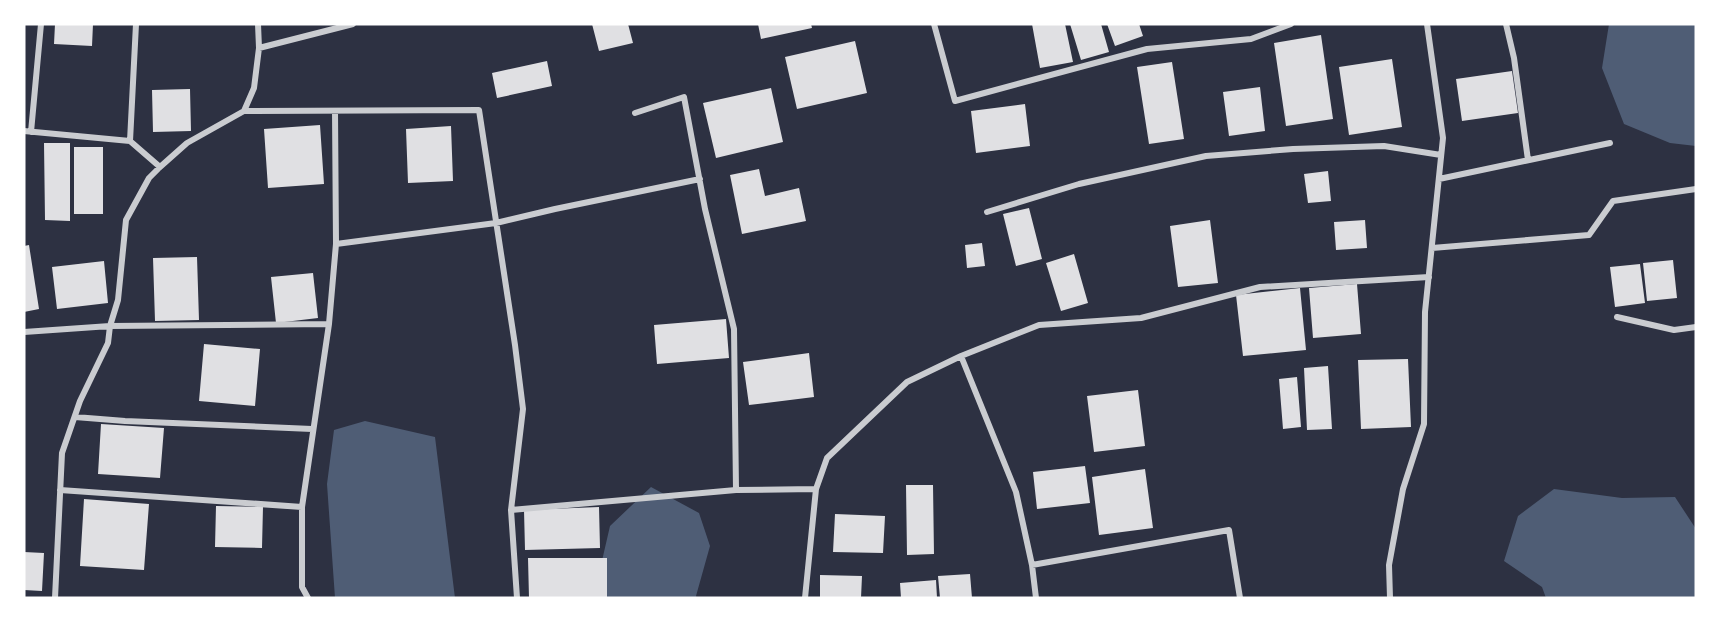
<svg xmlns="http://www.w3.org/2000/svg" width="1720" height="622" font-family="Raleway,sans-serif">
<rect width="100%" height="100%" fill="#2d3142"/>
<path fill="#4f5d75" d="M1609,24H1696V146L1670,143L1624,124L1602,68Z
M365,421L435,437L455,598H335L327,484L334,430Z
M651,487L699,513L710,546L696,596L697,598H598L601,565L610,526Z
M1554,489L1622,498L1675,497L1696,529V598H1546L1542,587L1504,561L1518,516Z"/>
<path fill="#e0e0e3" d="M55,24H93L92,46L54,44Z
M592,24H628L633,43L599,51Z
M758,24H811L812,28L761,39Z
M1032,24H1065L1073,62L1040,68Z
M1070,24H1101L1109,52L1081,60Z
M1107,24H1139L1143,36L1115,46Z
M1321,35L1333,119L1286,126L1274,43Z
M855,41L867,93L797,109L785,57Z
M1392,59L1402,127L1349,135L1339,67Z
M547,61L552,86L497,98L492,73Z
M1172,62L1184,139L1149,144L1137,67Z
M1512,71L1518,113L1462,121L1456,79Z
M1260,87L1265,131L1229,136L1223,92Z
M771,88L783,142L716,158L703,103Z
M190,89L191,131L153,132L152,90Z
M1025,104L1030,146L976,153L971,111Z
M320,125L324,184L268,188L264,129Z
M451,126L453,181L408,183L406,129Z
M44,143H70V221L45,220Z
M74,147H103V214H74Z
M759,169L765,196L799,188L806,221L742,234L730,175Z
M1328,171L1331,201L1308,203L1304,174Z
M1029,208L1042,259L1016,266L1003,214Z
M1210,220L1218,283L1178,287L1170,226Z
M1365,220L1367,248L1336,250L1334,222Z
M982,243L985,266L967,268L965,245Z
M29,245L39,309L24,312V246Z
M1074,254L1088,303L1061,311L1046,263Z
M197,257L199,320L155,321L153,258Z
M1673,260L1677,298L1647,301L1643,263Z
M104,261L108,303L57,309L52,267Z
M1640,264L1645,303L1615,307L1610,267Z
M313,273L318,318L276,323L271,277Z
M1357,284L1361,334L1313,338L1309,288Z
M1300,288L1306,350L1243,356L1236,295Z
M726,319L729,358L657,364L654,325Z
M204,344L260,349L255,406L199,401Z
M809,353L814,397L749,405L743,362Z
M1408,359L1411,427L1361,429L1358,360Z
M1328,366L1332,429L1307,430L1304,368Z
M1297,377L1301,427L1283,429L1279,379Z
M1138,390L1145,446L1094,452L1087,396Z
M101,424L164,428L160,478L98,474Z
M1085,466L1090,503L1037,509L1033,472Z
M1145,469L1153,528L1099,535L1092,477Z
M906,485H933L934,554L907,555Z
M84,499L149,504L144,570L80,566Z
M216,506L263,507L262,548L215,547Z
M599,507L600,548L525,550L524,510Z
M835,514L885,516L883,553L833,552Z
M24,552L44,553L42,591L24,590Z
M528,558H607V598H529Z
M970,574L972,598H940L938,576Z
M820,575L862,576L861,598H820Z
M936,580L937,598H901L900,583Z"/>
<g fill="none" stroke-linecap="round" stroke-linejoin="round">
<path stroke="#caccd0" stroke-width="6" d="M934,24L955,101L1147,49L1251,39L1291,24
M1506,24L1514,58L1528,160
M259,48L353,24
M244,111L479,110L515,345L523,409L511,510L517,598
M335,111L336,244L496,223L555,209L700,179
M635,113L684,97L705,209L734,329L736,490L816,489L805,598
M24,131L130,141L160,167
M31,132L41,24
M130,141L136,24
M1439,179L1610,143
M987,212L1079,184L1206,156L1293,149L1384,146L1441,155
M1432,248L1589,235L1613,201L1696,189
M1617,317L1674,330L1696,327
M24,332L110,326L329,324
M961,356L1016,492L1032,565L1036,598
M75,417L125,421L312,429
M816,489L827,458L907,382L961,356L1039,325L1141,318L1260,287L1429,277
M60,490L302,507
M511,510L736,490
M1032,565L1229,530L1240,598
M55,598L62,453L80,401L108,343L110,326L118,300L126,220L149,178L160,167L187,143L244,111L254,88L259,48L258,24
M308,598L302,587V507L329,324L336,244
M1390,598L1389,565L1403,489L1424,424L1425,312L1443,138L1427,24"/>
</g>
<rect width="1720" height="622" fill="none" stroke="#ffffff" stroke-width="51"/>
</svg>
